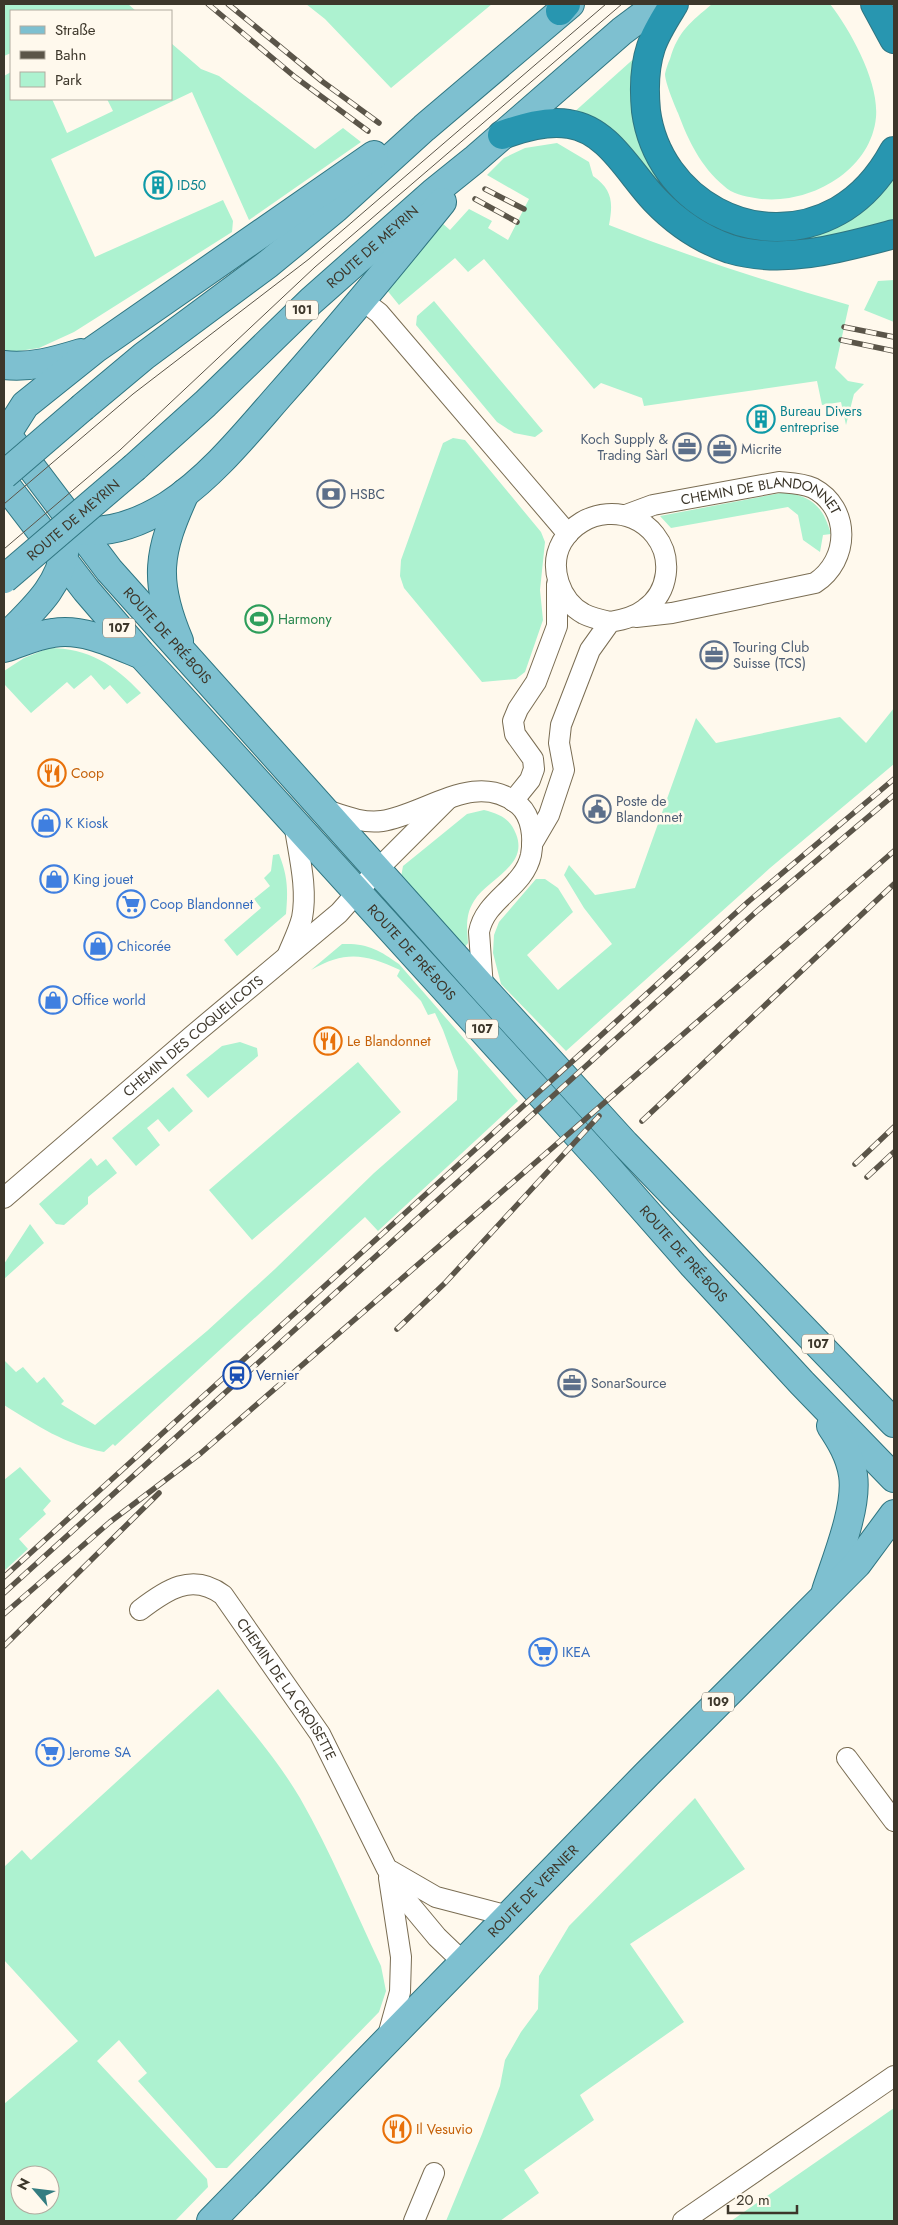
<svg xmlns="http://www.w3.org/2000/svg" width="898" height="2225" font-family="Jost,sans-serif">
<rect width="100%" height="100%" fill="#fff9ed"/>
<path fill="#adf2d0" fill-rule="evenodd" d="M4,4H128L136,11H11V53L4,56Z
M306,4H492L391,88L325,19Z
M712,4H830C851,31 879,82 876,117C871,173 805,207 755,198C744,196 732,194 724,186C701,167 688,140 678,113C674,104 665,82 665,74C666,69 668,63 670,59C678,31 691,22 712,4Z
M171,43L201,69L219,76L315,149L343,128L361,142L249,220L192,92L51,159L95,257L223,200L233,221L232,232L74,332L39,348L12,352L4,350V76L11,72V99H52L67,133L113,111L107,99H171Z
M639,54L642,140L756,235L894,170V222L797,244L739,240L695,221L572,114Z
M557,143L589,162L593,176C613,190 613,203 609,225C687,256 768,282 849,305L835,368L848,381L864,384L854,394L846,425L841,402L822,405L817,381L644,406L642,398L601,383L594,389L484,259L468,272L455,258L399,305L386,289L442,223L450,230L469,209L492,221L488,228L508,240L529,199L487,175L504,158L525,148Z
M894,280V322L864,310L878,281Z
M434,301L543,431L535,437L514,433L497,422L416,325L417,316Z
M453,438L465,440L541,532L545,542L540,590L543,620L525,672L516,679L482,682L404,588L400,576L401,560L443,443Z
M786,492C814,498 823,507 831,534L823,535L820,552L803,540L798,515L788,507L671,528L660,516Z
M49,648C88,648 115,665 141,693L127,704L110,685L104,690L91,675L74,689L67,682L31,713L5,685L4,686V671L24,658Z
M894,708V764L770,868L566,1051L501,984L493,953L494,935L499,922L536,879H545L558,888L573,912L527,955L558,990L612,944L584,908L564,875L569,865L595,895L635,888L696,718L716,743L840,717L866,743Z
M484,810C499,814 510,818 516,834C529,866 487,879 474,901C465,915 467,928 468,943L465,947L401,877L403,866L424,849L467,814Z
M279,854C288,877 288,890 286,914L237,956L224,940L261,908L254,899L270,886L264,878L271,871L273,855Z
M342,944C368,943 379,950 399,964L518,1101L378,1231L365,1217L115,1446L113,1444L104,1452C64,1444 38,1426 4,1405V1360L16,1372L23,1367L37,1383L44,1377L64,1401L61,1404L95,1425L207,1331L275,1269L374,1173L457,1100L458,1071L443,1030L435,1013L428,1015L421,1001L397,976L400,970C365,954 346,950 311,970Z
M240,1042L257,1048L258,1056L208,1098L186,1075L222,1046Z
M358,1062L401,1112L252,1240L209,1190Z
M173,1087L193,1111L169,1132L158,1119L147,1128L160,1145L136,1166L112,1138Z
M91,1158L97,1166L106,1159L117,1173L88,1197V1204L64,1225L56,1224L39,1204Z
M30,1224L44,1243L4,1279V1264Z
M20,1467L51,1501L43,1510L46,1514L19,1539L28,1549L4,1571V1480Z
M218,1689C246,1724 277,1759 300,1798C330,1850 355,1911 381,1966L386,1991L379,2012L227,2168H216L138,2081L147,2073L119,2040L97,2061L207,2179L208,2187L175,2221H4V2104L78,2041L4,1960V1867L22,1850L31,1860ZM20,2175H50V2205H20Z
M695,1798L745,1869L630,1944L684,2022L580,2095L594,2120L524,2170L539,2193L500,2221H446L482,2134L500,2086L505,2060L521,2032L538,2009L539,1976L569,1926Z
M894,2108V2221H731Z"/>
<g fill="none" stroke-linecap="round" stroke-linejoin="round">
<g stroke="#7a6d53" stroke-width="22">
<g id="street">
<path d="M362,300L379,313L568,534"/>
<path id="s1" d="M626,515L653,505L779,482C791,483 802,483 813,488C851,508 850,560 815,583L672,613L636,617"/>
<path d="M513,801L530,780L534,769L533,759L515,734L513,721L518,709L536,682L557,626V584"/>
<path d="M323,809C342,815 362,824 382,821C427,814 476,769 519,805C532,817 534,838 531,855C524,888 485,899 479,932L483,988"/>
<path d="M532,844L549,815L564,770L559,743L561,725L590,650L610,622C622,620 635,617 645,609C669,592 673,558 655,535C631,504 582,508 562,542C548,567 560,601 584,614C592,618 601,620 610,622"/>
<path d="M288,954C293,942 299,930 302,918C308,887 298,852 294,822"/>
<path id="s2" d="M4,1198L192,1036L339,913L377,870L448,799"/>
<path id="s3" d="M140,1610C166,1590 192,1572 223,1595L320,1734L387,1869L407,1901L437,1937L464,1963"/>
<path d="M847,1758L894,1821"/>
<path d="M391,1871L436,1897L509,1916"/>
<path d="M387,2039L400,1992L401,1957L389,1878"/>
<path d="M414,2221L434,2173"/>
<path d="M683,2221L894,2076"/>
</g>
</g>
<g stroke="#2f7581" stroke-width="30">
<g id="primary">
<path d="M4,365C31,368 55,361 81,353"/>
<path d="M83,407L144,356L268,264L336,208L424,128L570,4"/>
<path id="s4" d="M4,431L109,570L483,988L625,1144L894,1423"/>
<path d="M4,451L6,435L25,405L95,349L374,155"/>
<path id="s5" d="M135,467L205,404L311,301L433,193L474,160L622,31L658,4"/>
<path id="s6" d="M4,483L86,590L141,654L606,1166L693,1265L802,1383L894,1478"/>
<path d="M66,528C101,537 136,525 167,506C210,478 244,436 278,397C334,334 388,269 442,202"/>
<path d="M4,639C30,612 61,587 65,548"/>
<path d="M179,641C153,580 158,552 185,493"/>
<path d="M4,648C20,643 36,635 53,633C81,628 111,642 137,653"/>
<path d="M826,1591C836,1560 858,1507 853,1475C850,1456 841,1441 831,1426"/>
<path id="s7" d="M211,2221L647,1774L857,1564L894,1514"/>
</g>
</g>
<g stroke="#2f7581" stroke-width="30">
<path id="highway" d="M674,4C666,17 656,32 651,47C644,68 644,90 646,111C658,201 757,256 838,211C863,197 881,175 894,151
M875,4L894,39
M560,11L566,4
M502,135C522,128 547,120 569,124C609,130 629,173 655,200C676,222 701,239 730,249C783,265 842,248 894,234"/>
</g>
<use href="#street" stroke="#fff" stroke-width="20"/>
<use href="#primary" stroke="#7ec0d0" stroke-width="28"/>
<use href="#highway" stroke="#2896b0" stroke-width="28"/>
<path stroke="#5b5549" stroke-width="1" d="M4,504L133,394L309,259L606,4
M4,549L120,450L315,267L622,4"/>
<g stroke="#5b5549" stroke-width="5.5">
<path id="rail" d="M208,4L295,77L368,131
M228,4L323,82L379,123
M485,189L524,209
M475,199L517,222
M844,327L894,337
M841,340L894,351
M642,1121L894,884
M855,1164L894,1127
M867,1177L894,1152
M397,1329L445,1283L599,1116
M4,1577L749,901L894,779
M4,1593L756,912L894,795
M4,1614L110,1522L201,1453L894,851
M4,1646L159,1493"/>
</g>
<use href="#rail" stroke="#fff9ed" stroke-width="4" stroke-dasharray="11" stroke-linecap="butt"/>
<g stroke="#2f7581" stroke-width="30" stroke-linecap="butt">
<g id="primary-bridge">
<path d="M4,475L83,407"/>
<path id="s8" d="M4,579L135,467"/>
</g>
</g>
<use href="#primary-bridge" stroke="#7ec0d0" stroke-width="28"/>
</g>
<defs>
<g id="building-ring" transform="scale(1.4375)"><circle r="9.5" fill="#fff9ed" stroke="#0f9aa8" stroke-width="1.5"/><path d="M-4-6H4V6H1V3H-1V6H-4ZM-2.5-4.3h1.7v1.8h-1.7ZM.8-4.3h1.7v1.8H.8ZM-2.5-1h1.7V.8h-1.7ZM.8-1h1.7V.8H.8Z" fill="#0f9aa8"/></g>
<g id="office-ring" transform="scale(1.4375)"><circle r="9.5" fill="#fff9ed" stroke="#5c6f8a" stroke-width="1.5"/><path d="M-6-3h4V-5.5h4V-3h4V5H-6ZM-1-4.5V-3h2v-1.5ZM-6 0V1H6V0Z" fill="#5c6f8a"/></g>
<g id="bank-ring" transform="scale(1.4375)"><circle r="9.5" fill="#fff9ed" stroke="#5c6f8a" stroke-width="1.5"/><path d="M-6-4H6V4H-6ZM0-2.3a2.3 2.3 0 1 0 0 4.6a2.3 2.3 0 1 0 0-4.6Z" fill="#5c6f8a"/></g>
<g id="stadium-ring" transform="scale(1.4375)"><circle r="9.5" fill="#fff9ed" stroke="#2e9e5b" stroke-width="1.5"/><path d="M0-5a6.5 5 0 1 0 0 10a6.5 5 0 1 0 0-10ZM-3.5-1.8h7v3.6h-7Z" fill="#2e9e5b"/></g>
<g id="restaurant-ring" transform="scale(1.4375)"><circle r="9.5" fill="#fff9ed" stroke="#e8710a" stroke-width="1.5"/><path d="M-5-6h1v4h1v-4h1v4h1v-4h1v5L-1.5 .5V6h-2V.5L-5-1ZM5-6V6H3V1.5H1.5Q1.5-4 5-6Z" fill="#e8710a"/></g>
<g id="civic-ring" transform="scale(1.4375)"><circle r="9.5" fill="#fff9ed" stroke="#5c6f8a" stroke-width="1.5"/><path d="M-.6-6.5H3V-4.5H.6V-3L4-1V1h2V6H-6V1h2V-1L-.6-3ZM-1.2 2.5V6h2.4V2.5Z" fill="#5c6f8a"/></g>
<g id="shop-ring" transform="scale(1.4375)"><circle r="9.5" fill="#fff9ed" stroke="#3f7fe0" stroke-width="1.5"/><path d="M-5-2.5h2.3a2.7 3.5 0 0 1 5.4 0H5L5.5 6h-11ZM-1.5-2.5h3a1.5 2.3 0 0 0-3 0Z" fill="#3f7fe0"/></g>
<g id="supermarket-ring" transform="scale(1.4375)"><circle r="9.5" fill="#fff9ed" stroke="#3f7fe0" stroke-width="1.5"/><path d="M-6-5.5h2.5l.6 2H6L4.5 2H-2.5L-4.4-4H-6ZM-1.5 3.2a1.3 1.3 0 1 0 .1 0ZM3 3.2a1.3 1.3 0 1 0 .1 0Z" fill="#3f7fe0"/></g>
<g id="station-ring" transform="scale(1.4375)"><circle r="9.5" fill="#fff9ed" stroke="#1a4fb4" stroke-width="1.5"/><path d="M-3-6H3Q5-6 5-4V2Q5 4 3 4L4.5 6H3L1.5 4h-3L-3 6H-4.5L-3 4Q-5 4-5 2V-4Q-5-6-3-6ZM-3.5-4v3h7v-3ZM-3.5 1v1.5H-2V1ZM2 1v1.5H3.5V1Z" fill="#1a4fb4"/></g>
</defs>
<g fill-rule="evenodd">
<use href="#building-ring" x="158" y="185"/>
<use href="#building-ring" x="761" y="419"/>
<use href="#office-ring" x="687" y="447"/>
<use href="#office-ring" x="722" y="449"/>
<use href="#bank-ring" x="331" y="494"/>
<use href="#stadium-ring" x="259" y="619"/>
<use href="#office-ring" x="714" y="655"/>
<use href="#restaurant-ring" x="52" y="773"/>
<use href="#civic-ring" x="597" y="809"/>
<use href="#shop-ring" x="46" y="823"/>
<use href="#shop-ring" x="54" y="879"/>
<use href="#supermarket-ring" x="131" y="904"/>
<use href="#shop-ring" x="98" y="946"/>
<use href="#shop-ring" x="53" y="1000"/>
<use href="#restaurant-ring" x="328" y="1041"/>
<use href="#station-ring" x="237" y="1375"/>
<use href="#office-ring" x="572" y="1383"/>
<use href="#supermarket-ring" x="543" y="1652"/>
<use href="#supermarket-ring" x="50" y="1752"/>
<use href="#restaurant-ring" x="397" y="2129"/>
</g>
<g text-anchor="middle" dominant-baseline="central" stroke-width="5" stroke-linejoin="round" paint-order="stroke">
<g fill="#fff9ed" stroke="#777165" stroke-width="1">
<rect x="286" y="300.5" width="32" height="19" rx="4"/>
<rect x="103" y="618.5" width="32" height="19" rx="4"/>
<rect x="466" y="1019.5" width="32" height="19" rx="4"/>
<rect x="802" y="1334.5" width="32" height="19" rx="4"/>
<rect x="702" y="1692.5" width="32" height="19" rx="4"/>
</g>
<g font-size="12" font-weight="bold" fill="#3d372b">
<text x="302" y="310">101</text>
<text x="119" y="628">107</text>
<text x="482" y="1029">107</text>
<text x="818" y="1344">107</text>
<text x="718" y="1702">109</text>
</g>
<g font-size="14" fill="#0d838f" stroke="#fff9ed" text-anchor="start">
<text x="177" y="185">ID50</text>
<text x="780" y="411">Bureau Divers<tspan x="780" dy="16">entreprise</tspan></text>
</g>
<g font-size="14" fill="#3d372b" stroke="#fff9ed">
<text stroke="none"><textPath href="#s5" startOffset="324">ROUTE DE MEYRIN</textPath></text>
<text stroke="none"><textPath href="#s1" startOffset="142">CHEMIN DE BLANDONNET</textPath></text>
<text stroke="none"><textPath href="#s8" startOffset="91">ROUTE DE MEYRIN</textPath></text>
<text stroke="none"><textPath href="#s4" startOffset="262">ROUTE DE PRÉ-BOIS</textPath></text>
<text stroke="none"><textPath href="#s6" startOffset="622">ROUTE DE PRÉ-BOIS</textPath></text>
<text stroke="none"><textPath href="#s2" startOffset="249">CHEMIN DES COQUELICOTS</textPath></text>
<text stroke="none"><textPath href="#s6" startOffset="1028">ROUTE DE PRÉ-BOIS</textPath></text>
<text stroke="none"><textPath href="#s3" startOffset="206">CHEMIN DE LA CROISETTE</textPath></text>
<text stroke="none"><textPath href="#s7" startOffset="461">ROUTE DE VERNIER</textPath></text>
</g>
<g font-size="14" fill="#4e5e75" stroke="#fff9ed" text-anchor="start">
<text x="668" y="439" text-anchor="end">Koch Supply &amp;<tspan x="668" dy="16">Trading Sàrl</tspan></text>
<text x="741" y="449">Micrite</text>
<text x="350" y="494">HSBC</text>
<text x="733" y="647">Touring Club<tspan x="733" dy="16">Suisse (TCS)</tspan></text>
<text x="616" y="801">Poste de<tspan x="616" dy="16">Blandonnet</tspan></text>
<text x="591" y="1383">SonarSource</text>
</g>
<g font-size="14" fill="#27864d" stroke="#fff9ed" text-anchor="start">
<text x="278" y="619">Harmony</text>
</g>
<g font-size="14" fill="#c56008" stroke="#fff9ed" text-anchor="start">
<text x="71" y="773">Coop</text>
<text x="347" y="1041">Le Blandonnet</text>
<text x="416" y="2129">Il Vesuvio</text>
</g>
<g font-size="14" fill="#366cbe" stroke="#fff9ed" text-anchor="start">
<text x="65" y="823">K Kiosk</text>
<text x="73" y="879">King jouet</text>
<text x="150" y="904">Coop Blandonnet</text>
<text x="117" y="946">Chicorée</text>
<text x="72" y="1000">Office world</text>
<text x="562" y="1652">IKEA</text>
<text x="69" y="1752">Jerome SA</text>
</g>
<g font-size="14" fill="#164399" stroke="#fff9ed" text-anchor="start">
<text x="256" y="1375">Vernier</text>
</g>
</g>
<rect width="898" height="2225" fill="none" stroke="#3d372b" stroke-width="10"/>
<rect x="10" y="10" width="162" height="90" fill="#fff9ed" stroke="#b1ab9f"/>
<rect x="20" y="26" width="25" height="8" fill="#7ec0d0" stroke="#b1ab9f"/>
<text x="55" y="35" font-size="15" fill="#3d372b">Straße</text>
<rect x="20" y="51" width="25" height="8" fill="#5b5549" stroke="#b1ab9f"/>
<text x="55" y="60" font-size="15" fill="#3d372b">Bahn</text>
<rect x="20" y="72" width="25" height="15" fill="#adf2d0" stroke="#b1ab9f"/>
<text x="55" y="85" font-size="15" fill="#3d372b">Park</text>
<g transform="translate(35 2190) rotate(298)"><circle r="24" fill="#fff9ed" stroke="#b1ab9f"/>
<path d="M0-4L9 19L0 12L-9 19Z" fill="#347d81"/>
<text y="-8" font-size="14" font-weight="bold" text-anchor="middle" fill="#3d372b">N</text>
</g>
<path d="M728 2205v8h69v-8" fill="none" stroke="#3d372b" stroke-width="2.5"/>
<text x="736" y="2205" font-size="15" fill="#3d372b" stroke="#fff9ed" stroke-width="4" paint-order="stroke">20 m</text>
</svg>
